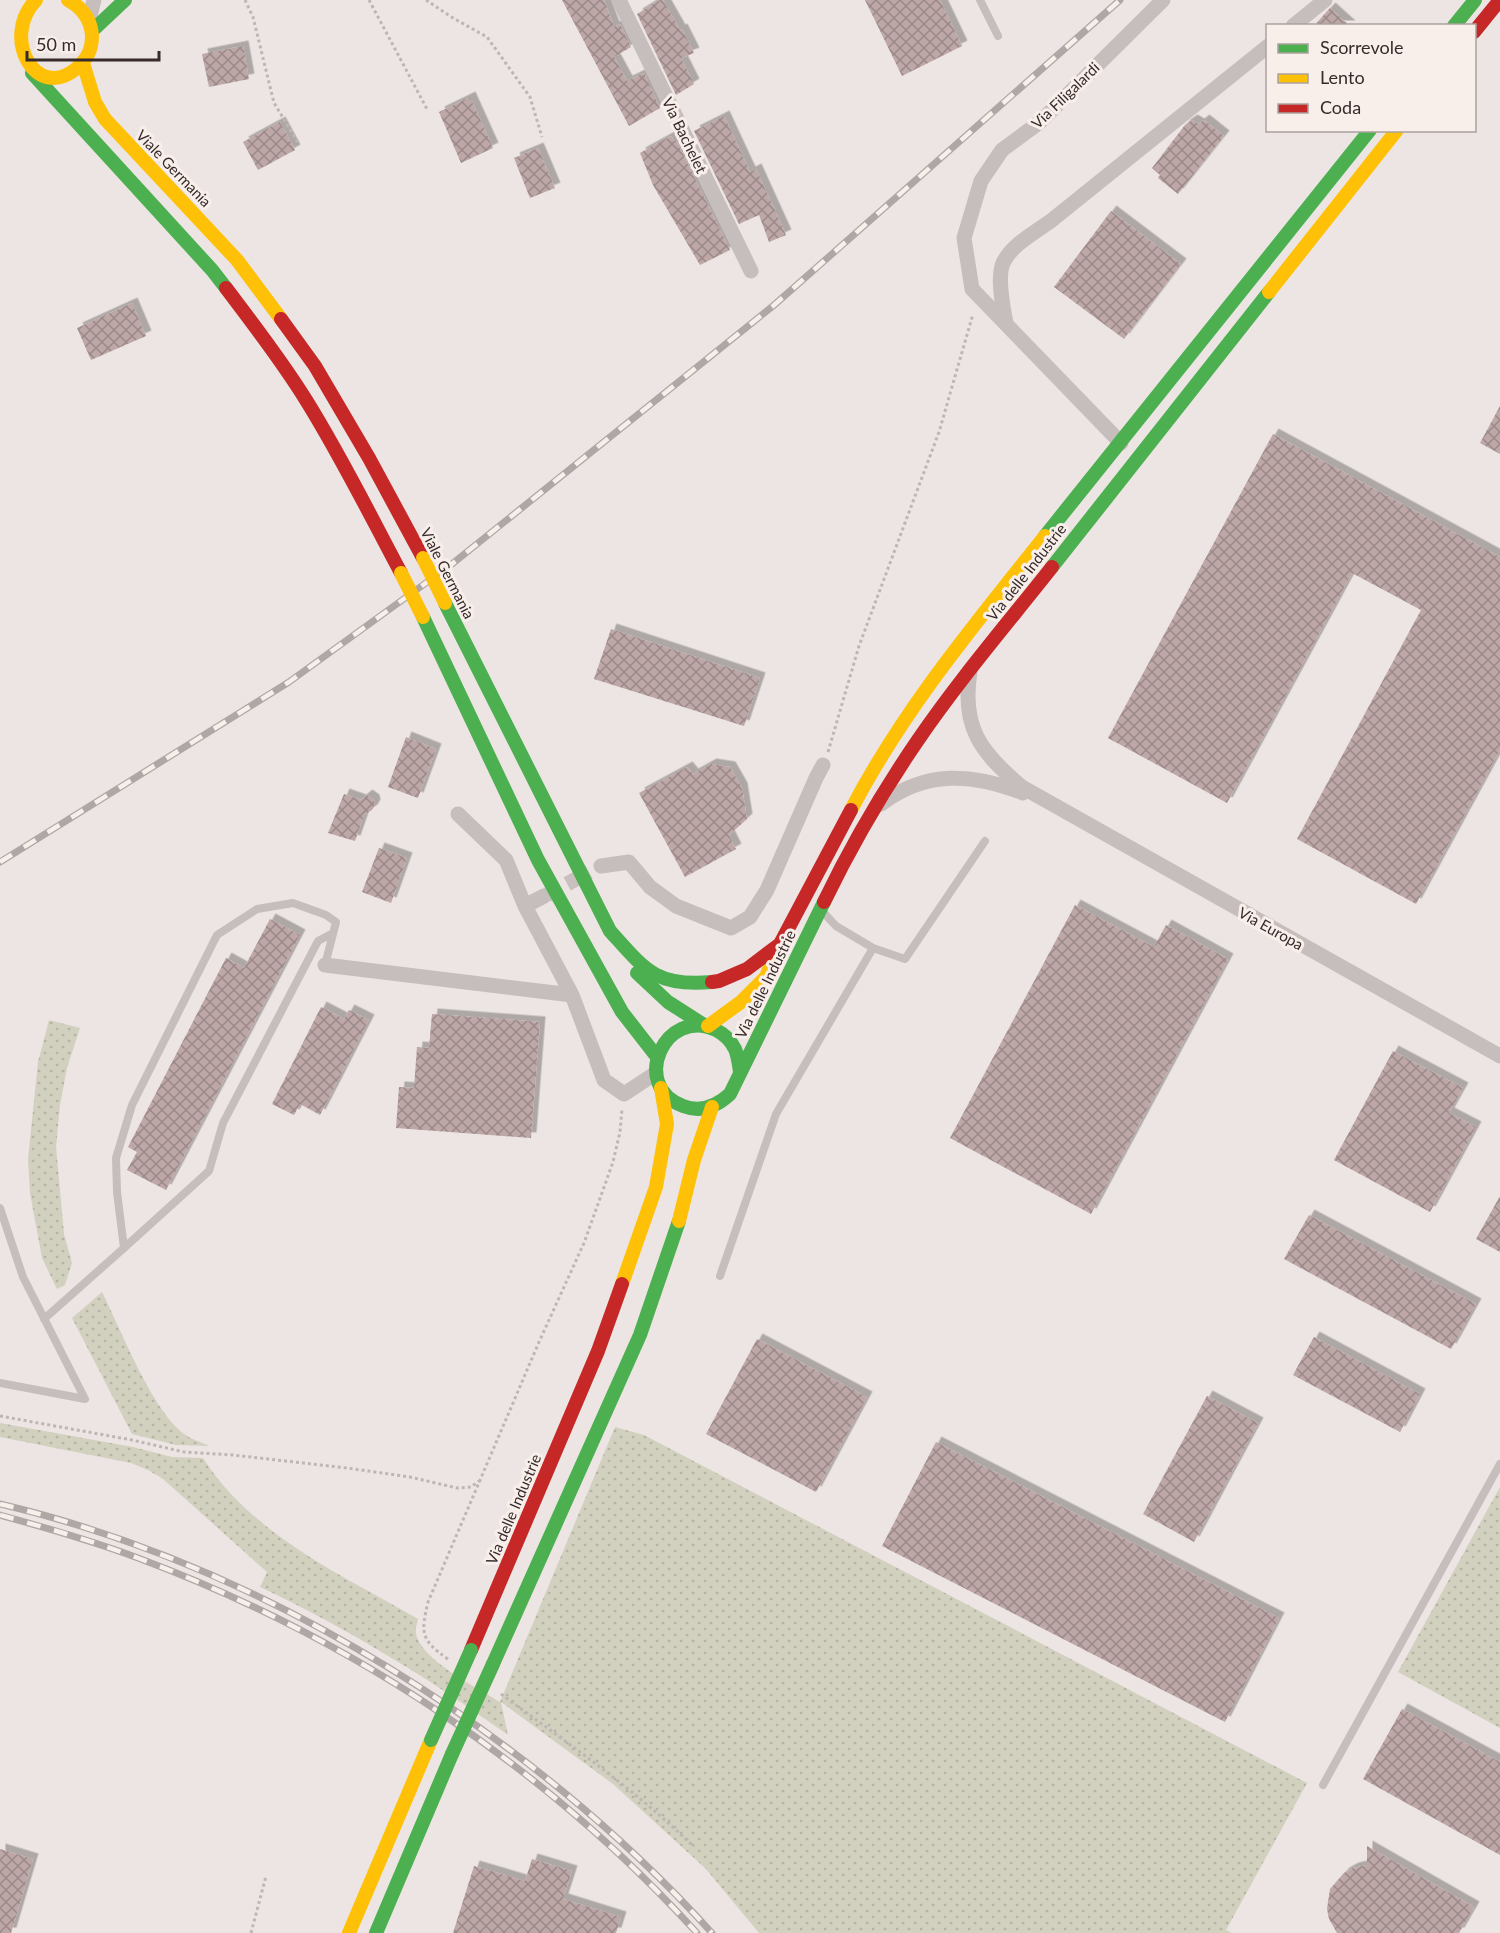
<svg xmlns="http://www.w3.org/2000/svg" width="1500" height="1933" font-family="Lato,sans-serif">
<defs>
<pattern id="grass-dots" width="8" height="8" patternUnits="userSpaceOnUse" patternTransform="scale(1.5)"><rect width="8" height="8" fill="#d2d0be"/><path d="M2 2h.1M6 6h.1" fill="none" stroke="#b5b3a3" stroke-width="1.8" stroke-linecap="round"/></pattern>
<pattern id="building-cross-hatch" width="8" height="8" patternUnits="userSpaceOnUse" patternTransform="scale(1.5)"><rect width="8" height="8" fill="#bea7a7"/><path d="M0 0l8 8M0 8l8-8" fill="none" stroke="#9b8888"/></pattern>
<filter id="shadow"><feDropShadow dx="5.5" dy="-5.5" stdDeviation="0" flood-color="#0004"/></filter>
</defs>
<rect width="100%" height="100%" fill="#ece5e3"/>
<path fill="url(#grass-dots)" d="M49,1020L80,1028L67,1068L60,1105L56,1147L64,1234L72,1263L65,1285L57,1289L42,1258L30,1193L28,1159L38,1062Z
M102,1292C121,1330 152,1410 184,1434C191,1439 201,1442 209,1446L176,1445L132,1434L72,1318Z
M0,1423L133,1447L172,1457L203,1458C252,1535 342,1575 418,1619C417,1624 415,1629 416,1633C419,1659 478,1688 500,1702L615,1427L644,1435L1307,1783L1226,1930L1232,1933H759L706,1869L613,1784L501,1702L508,1735C430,1679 347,1628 260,1587L267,1572L163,1479L148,1470L131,1463L0,1437Z
M1500,1487V1728L1398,1672Z"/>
<path fill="url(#building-cross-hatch)" filter="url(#shadow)" d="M562,0H604L614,27L620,24L631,47L614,57L627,81L644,73L660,108L629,126Z
M660,0H663L680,30L682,29L694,53L681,58L694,84L676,95L637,14Z
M865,0H940L962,46L902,76Z
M1330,8L1350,26H1314Z
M243,46L249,79L209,87L202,54Z
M470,97L493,148L461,163L439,112Z
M724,116L750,172L756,169L786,235L769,242L759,215L739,224L694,131Z
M1192,120L1199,124L1204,120L1224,136L1178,194L1158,178L1160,175L1152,168L1185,125Z
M280,122L295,150L258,170L243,142Z
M671,136L674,141L676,140L730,250L700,265L653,185L640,153Z
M538,148L555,188L530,198L514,158Z
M1111,211L1181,264L1124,339L1054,287Z
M132,303L146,336L91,360L77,328Z
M1500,406V454L1480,443Z
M1273,434L1500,557V750L1416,904L1297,839L1421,610L1352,573L1227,803L1108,738Z
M611,629L760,678L744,726L594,679Z
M406,737L436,749L418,798L388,787Z
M711,764L730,767L742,788L747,819L729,835L736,849L685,877L639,793L687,767L693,774Z
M344,794L361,800L367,795L374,800L375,805L372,810L364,815L355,841L328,833Z
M379,848L407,858L391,903L362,892Z
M1075,905L1154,947L1166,925L1228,959L1091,1214L950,1138Z
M270,919L300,935L166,1190L127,1170L137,1152L128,1147L226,958L244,968Z
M321,1007L344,1019L349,1010L369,1020L320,1115L300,1104L294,1115L272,1104Z
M432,1014L540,1022L531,1138L396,1128L399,1087L414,1088L417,1047L429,1048Z
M1393,1051L1463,1088L1449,1113L1476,1127L1430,1212L1334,1160Z
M1500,1196V1252L1476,1239Z
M1309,1215L1476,1304L1451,1349L1284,1259Z
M1314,1337L1420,1394L1400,1432L1293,1375Z
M757,1339L867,1397L816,1492L706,1434Z
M1207,1396L1258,1423L1194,1542L1143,1514Z
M936,1442L1279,1618L1225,1722L882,1546Z
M1402,1709L1500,1762V1855L1363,1779Z
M1367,1846L1474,1907L1459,1933H1337L1329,1919L1327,1909L1330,1889L1344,1873L1353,1868L1367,1865Z
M0,1849L33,1859L11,1933H0Z
M532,1859L572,1871L563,1899L621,1917L616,1933H453L474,1866L525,1881Z"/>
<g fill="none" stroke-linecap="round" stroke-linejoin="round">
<path stroke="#c8c0be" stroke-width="15" stroke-dasharray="15 8" stroke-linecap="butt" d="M547,895L589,872"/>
<path stroke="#bfb6b4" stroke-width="3" stroke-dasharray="3 3" stroke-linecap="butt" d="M245,0L253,17L274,103L299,144
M369,0L428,111
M426,0L453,18L487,37L530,97L542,137
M828,752L859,646L939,432L973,314
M0,1416L132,1440L184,1452L233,1455L347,1468L410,1477L457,1488L471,1487L479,1481
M448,1659C420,1640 421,1632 428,1602L539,1342L584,1243L613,1162L620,1132L622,1109
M501,1694C567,1743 635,1789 694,1847
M251,1933L266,1876"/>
<path stroke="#c6bebc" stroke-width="8" d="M980,0L998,36
M823,912L836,926L873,948
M0,1208L23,1277L85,1399L0,1383
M124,1248L209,1171L223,1123L318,941L333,933
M720,1276L776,1114L873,948L905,959L985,841
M44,1319L124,1248L117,1192L116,1158L132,1105L217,935L257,909L293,903L326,915L336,922L325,965
M1323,1785L1500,1464"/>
<path stroke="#c6bebc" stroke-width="15" d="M619,0L751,271
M89,20L94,0
M1293,26L1325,0
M1006,323C1003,307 996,275 1004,261C1014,243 1036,232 1052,220L1268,46
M1121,443L972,289L964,238L981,181L1002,150L1040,122L1163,0
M970,672C961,727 981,753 1022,787L1500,1056
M881,804C926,770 972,773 1023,793
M458,814L506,860L525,906
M601,866L629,862L650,887L676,906L731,928L750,917L767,890L816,778L823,765
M544,896L525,906L572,995
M325,965L572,995L604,1080L624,1094L656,1073"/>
<path stroke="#4caf50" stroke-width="14" d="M1454,26L1475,0
M92,31L125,0
M32,73L212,270L226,288
M1045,536L1370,130
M1052,567L1269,292
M445,603L610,931C645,970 656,987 712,982
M423,617L538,860L622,1012L657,1057
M637,973L668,1002L704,1025
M740,1072C739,1065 738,1056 735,1049C731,1041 724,1034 716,1030C665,1006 629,1086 683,1106C701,1113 717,1106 730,1094L824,902
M493,1664L640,1335L679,1221
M376,1933L452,1754"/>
<path stroke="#ffc107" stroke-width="14" d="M36,0C0,37 36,103 77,68C87,59 92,50 92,36C91,20 83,8 68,0
M83,63L95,102L105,119L237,260L281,319
M1269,292L1397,130
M851,810C903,710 975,624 1045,536
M708,1026L741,1002L766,977L779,945
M679,1221L694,1160L712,1107
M622,1284L656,1187L667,1124L661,1088
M349,1933L431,1740"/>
<path stroke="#c62828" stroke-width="14" d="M1474,32L1500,0
M226,288C254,325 282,361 306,400C341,456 370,515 401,573
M281,319L315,366L369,458L423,558
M824,902C851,846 883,791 918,740C959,680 1007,624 1052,567
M712,982L719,981L747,969L780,944L851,810
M471,1650L598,1351L622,1284"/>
<g stroke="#aea7a6" stroke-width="7">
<path id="rail" d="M0,862L289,682L452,564L773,306L1120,0
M0,1504C264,1566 531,1733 712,1933
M0,1515C47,1528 93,1541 138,1558C350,1637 545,1766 697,1933"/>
</g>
<use href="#rail" stroke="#f8efeb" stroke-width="4.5" stroke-dasharray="14" stroke-linecap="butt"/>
<path stroke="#4caf50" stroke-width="14" d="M431,1740L471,1650
M452,1754L493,1664"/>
<path stroke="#ffc107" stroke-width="14" d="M423,558L445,603
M401,573L423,617"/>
</g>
<g text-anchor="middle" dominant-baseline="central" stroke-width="6" stroke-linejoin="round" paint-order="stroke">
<g font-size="15" fill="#362b2a" stroke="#f8efeb">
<text transform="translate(1065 95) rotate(-44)">Via Filigalardi</text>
<text transform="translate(685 135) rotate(64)">Via Bachelet</text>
<text transform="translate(174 168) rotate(46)">Viale Germania</text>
<text transform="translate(1026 572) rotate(-52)">Via delle Industrie</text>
<text transform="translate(448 573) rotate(63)">Viale Germania</text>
<text transform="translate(1271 928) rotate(29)">Via Europa</text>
<text transform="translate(765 984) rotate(-64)">Via delle Industrie</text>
<text transform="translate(513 1509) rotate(-67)">Via delle Industrie</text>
</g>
</g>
<rect x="1266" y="24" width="210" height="108" fill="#f8efeb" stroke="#aaa19e" stroke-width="1.5"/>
<rect x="1278" y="44" width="30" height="9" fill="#4caf50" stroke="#aaa19e" stroke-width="1.5"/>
<text x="1320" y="54" font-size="18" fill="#362b2a">Scorrevole</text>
<rect x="1278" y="74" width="30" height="9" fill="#ffc107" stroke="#aaa19e" stroke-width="1.5"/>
<text x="1320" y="84" font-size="18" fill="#362b2a">Lento</text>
<rect x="1278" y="104" width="30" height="9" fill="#c62828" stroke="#aaa19e" stroke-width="1.5"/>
<text x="1320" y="114" font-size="18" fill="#362b2a">Coda</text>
<path d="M27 51v9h132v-9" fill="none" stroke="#362b2a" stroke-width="3"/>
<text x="36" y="51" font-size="18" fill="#362b2a" stroke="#f8efeb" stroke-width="4.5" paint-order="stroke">50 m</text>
</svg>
